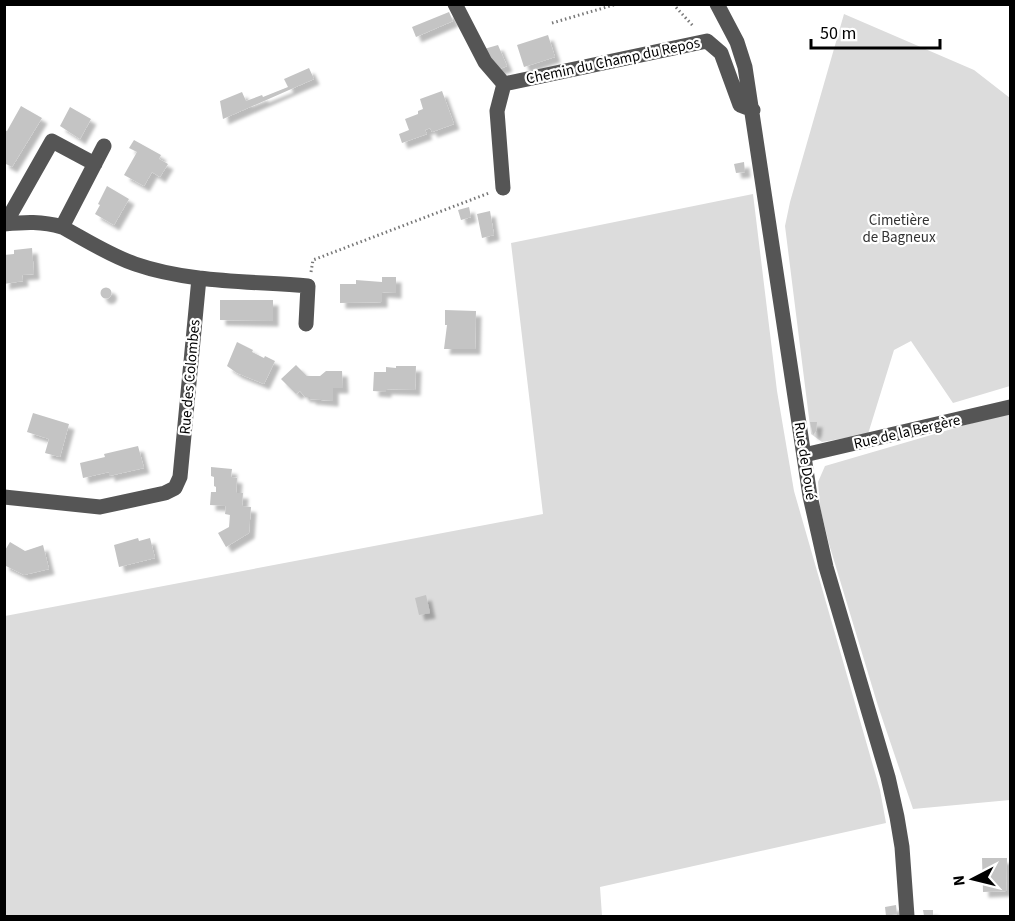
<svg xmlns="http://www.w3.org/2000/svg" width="1015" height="921" font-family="'Source Sans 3',sans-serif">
<defs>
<filter id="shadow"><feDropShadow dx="5.5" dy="5.5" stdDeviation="1.5" flood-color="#0004"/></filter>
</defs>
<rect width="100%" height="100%" fill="#fff"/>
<path fill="#dcdcdc" d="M844,14L974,70L1010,98V386L953,403L911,341L894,350L868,434L822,442L811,434L785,226L790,202Z
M753,194L777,391L794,491L880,790L886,823L600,887L602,916H5V616L543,514L511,243Z
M1010,412V800L913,809L878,706L829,544L820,507L818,482L825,466Z"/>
<path fill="#c4c4c4" filter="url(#shadow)" d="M449,12L453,21L416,37L412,27Z
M548,35L555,57L524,67L517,45Z
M498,45L507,66L495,71L484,49Z
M309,68L314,79L223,119L220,101L242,92L246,101L262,95L263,97L288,87L284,79Z
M442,91L454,124L432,132L430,128L425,130L427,134L402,143L399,134L409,130L405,119L418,114V111L423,109L420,99Z
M21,106L42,118L12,167L4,163V130L7,131Z
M70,107L91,119L80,139L60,126Z
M134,140L161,155L159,159L168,164L160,177L152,172L144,186L124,175L137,152L129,148Z
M744,162L745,172L736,173L734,164Z
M107,186L129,199L114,225L95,214L100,205L98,204Z
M469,207L471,217L461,220L458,210Z
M490,211L494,235L482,238L477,214Z
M32,248L34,274L22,275L23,281L4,284V255L14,254V250Z
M382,277H396V293L382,292V302L340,303V284H356V280L382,282Z
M100.5 293a5.5 5.5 0 1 1 11 0a5.5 5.5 0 1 1-11 0Z
M220,300H273V321L220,320Z
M445,310L476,311L475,349H444L447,325H445Z
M237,342L253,350L252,352L264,358L265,356L275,361L264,384L237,373L227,366Z
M296,365L307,376H320L326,371H342L343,388H333V401L310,399V397H305L300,391L296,394L281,379Z
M396,366H416L415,390L386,389V392L373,391L374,372H386V367L396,368Z
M33,413L69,424L60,457L45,453L49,439L27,432Z
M810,422H817L816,431L813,435Z
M138,446L144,468L109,476V472L83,478L80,463L105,457L104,454Z
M211,467L232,469L231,477L237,478L236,493H243L242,506L251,507L249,533L226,547L218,533L229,527L230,515L225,514L226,506L210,505L211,492H216V487L214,486V477L211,476Z
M138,538L139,541L150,538L155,558L119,567L114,545Z
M10,542L25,551L43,545L49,569L24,575L4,565V552Z
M426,595L430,613L419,615L415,598Z
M982,858H1007L1006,891L983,892Z
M896,905L897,914L886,916L885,907Z
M923,910H933V916H924Z"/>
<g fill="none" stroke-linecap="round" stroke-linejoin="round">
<path stroke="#777" stroke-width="3" stroke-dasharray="1.5 3" stroke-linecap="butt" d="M673,4L694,27
M552,23L617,4
M311,272L313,260L489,193"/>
<path stroke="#555" stroke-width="15" d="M455,4L485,62L504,84L497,111L503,188
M717,4L737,42L745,67L810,496L826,567L888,777L897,817L902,847L907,916
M504,84L707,41L721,53L740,105L753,110
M4,224C25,222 42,221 62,227L104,146
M5,224L52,141L95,164
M62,227C86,240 109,255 135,264C190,283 251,281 308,286L306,324
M804,455L1010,407
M4,497L100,507L165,493L175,488L180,477L199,278"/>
</g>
<g text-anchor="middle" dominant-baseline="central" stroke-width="4.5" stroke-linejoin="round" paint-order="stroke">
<g font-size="15" fill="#000" stroke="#fff">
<text transform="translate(613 61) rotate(-12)">Chemin du Champ du Repos</text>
<text transform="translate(190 377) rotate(-85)">Rue des Colombes</text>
<text transform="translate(907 432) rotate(-13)">Rue de la Bergère</text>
<text transform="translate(805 461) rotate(81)">Rue de Doué</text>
</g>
<g font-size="15" fill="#333" stroke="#fff">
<text x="899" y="220">Cimetière<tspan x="899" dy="17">de Bagneux</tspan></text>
</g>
</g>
<rect width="1015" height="921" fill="none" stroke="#000000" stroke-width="12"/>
<g transform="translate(973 879) rotate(263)" stroke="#ffffff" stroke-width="4.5" paint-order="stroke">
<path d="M0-4.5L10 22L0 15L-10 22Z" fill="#000000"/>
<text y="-9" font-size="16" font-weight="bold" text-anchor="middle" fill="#000000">N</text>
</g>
<path d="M811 39v9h129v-9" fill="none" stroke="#000000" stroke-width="3"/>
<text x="820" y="39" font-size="18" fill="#000000" stroke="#ffffff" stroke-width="4.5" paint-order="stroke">50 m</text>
</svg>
